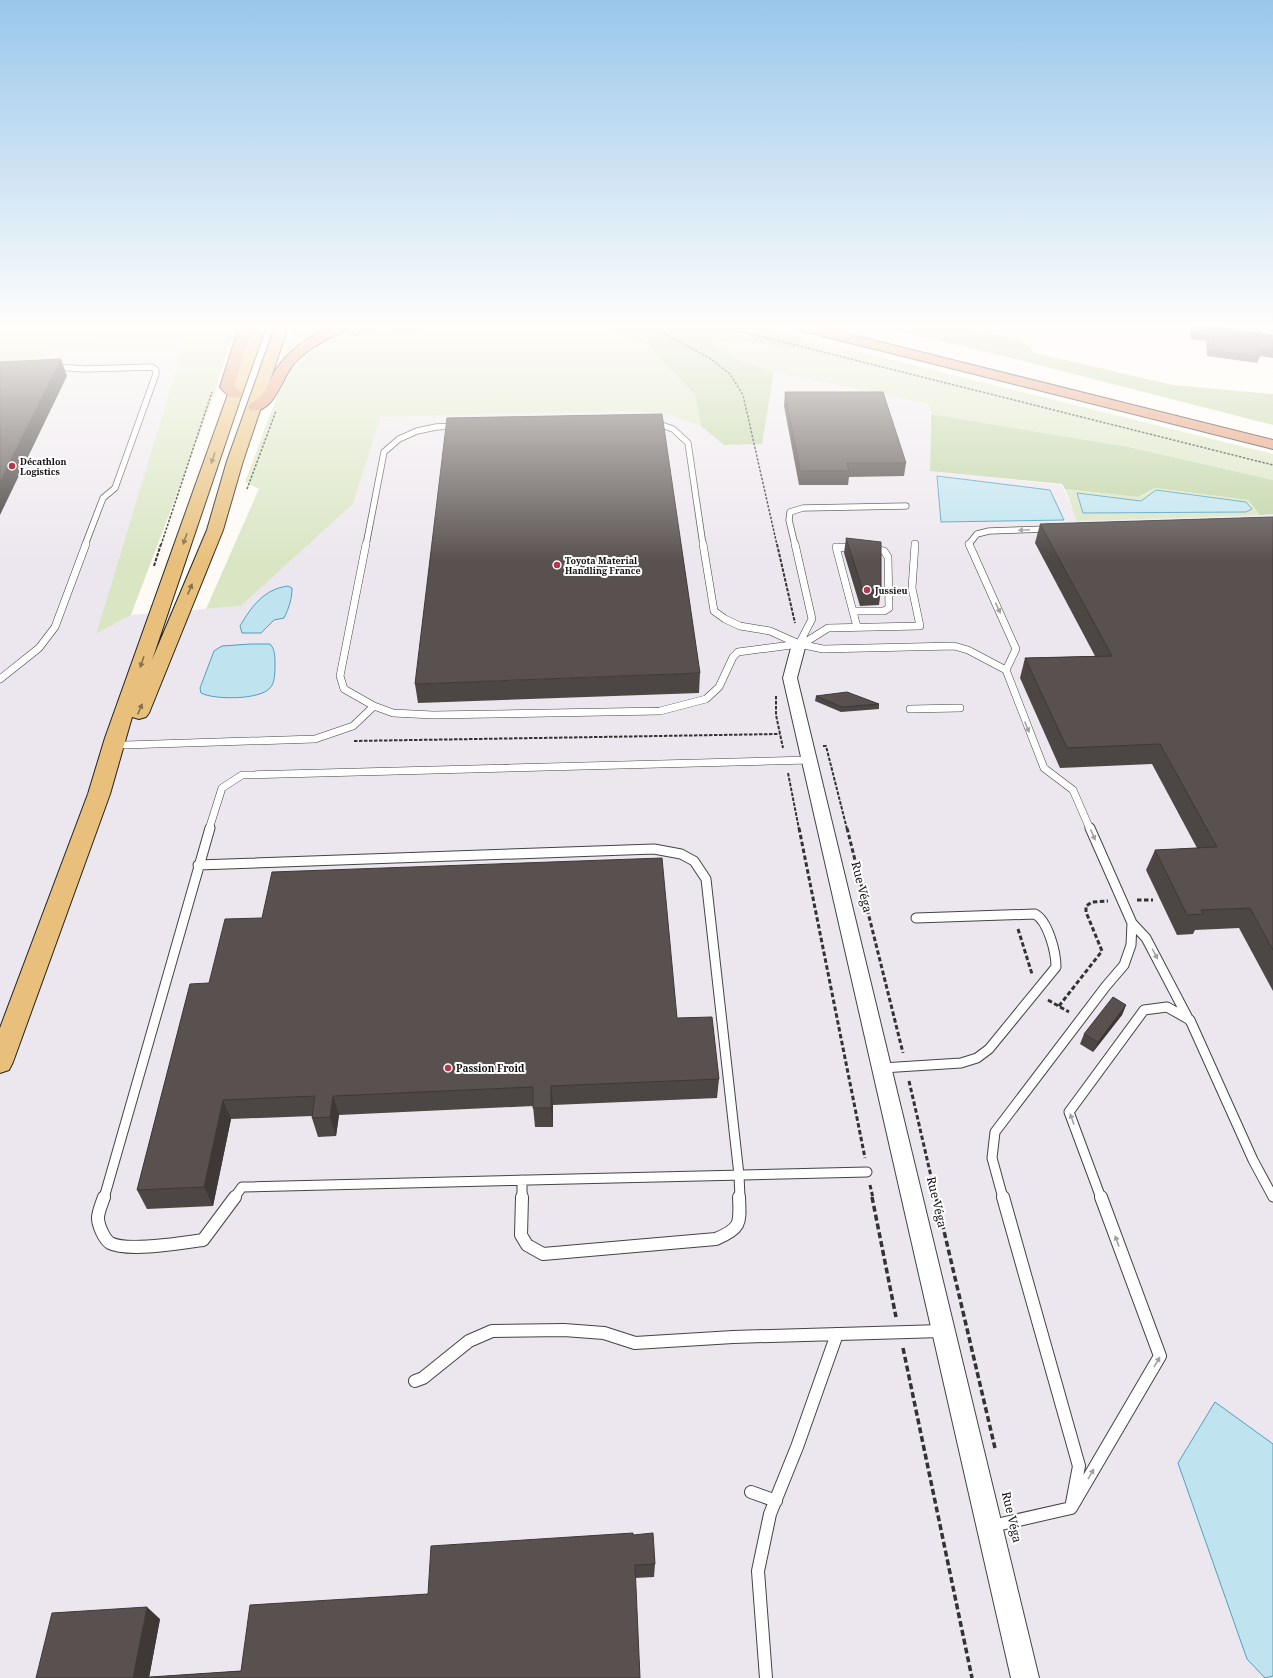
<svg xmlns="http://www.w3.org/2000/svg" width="1273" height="1678" font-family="'Noto Serif',serif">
<rect width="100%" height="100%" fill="#fefbf6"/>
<path fill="#ece7ee" d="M187,338L96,634L131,615L241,606L353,504L381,417L638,411L666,414L701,426L724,445L762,444L774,372L930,404V471L1062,485L1077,520L1273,514V1678H0V363L27,362L57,345Z"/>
<path fill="#d9e5c3" d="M0,327H235L213,398L131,615L96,634L186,338L57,345L27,362L0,363Z
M293,327H332L300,344L281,361Z
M359,327H393L392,328L401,336L432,327H602L608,329L649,346L695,395L701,426L666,414L638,411L381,417L353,504L241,606L206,609L259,489L245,482L276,399L289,373L315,347L336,335Z
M807,339L1273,454V480L1129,447L931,414L929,404L774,372L742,361L712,344L734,340L792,349Z
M1155,488L1248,500L1260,515L1077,521L1065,489L1138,497Z"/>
<path fill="#bfd4a4" d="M393,327H432L400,336L392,328Z
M602,327H761L807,339L792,349L734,340L712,344L742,361L774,372L762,444L724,445L701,426L695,395L649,346Z
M881,327H950L1018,338L1035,353L1173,385L1273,394V425L1003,356Z
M931,414L1129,447L1273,480V514L1260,515L1248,500L1155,488L1138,497L1065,489L1062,484L930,471Z"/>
<path fill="#c0e4ef" stroke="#509fbd" d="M937,476L1050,490L1064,520L941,522Z
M1156,490L1246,502L1252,509L1246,512L1083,513L1077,493L1141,501Z
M288,586L292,588C292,599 289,608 284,618L274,620L261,633H242L240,626C251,607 264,589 288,586Z
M251,644H270C275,649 275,657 275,664C275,672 275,683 270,688C260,700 214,700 201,693L200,688L214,651L217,649L222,646Z
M1215,1402L1273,1444V1676L1265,1678L1247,1659L1178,1463Z"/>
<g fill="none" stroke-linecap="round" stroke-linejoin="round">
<g stroke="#444" stroke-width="7">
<path id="service-far3" d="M55,367L85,369L152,367L156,370V374L115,488L103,498L85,545
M653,422L673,429L688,443L703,545
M366,545L384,452L399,439L417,431L436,427L456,426
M795,545L789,520L790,512L803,508L906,506
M970,545L969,544L977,534L989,531L1049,529"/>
</g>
<g stroke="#444" stroke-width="8">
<path id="service-far2" d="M366,544L340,676L344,689L374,706L393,713L433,715L660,711L706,699L719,687L733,657L738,652L799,644
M703,544L714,611L725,619L740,626L770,631L799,644L823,649L954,646L968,650L1006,670
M795,544L812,619L799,644
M969,544L1016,649L1006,670L1044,768L1073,790L1090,829
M855,548L836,547L857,627
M853,611H884L889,608L888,557L884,551L871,549
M801,645L828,628L920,626L912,588L915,544
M0,679L39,648L55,627L86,544
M910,709L960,708
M125,745L315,739L353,726L374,706
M209,829L222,788L242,775L809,760"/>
</g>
<g stroke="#444" stroke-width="11">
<path id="service-far1" d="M198,865L654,849L681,854L694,861L706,879L739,1175L740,1198
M1132,923L1146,938L1189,1020
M882,1068L961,1063L977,1058L989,1049L1056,967C1056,952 1048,921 1035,914L916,918
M104,1198L210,828
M234,1198L242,1187L867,1172
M522,1198V1180
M1003,1198L992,1158L995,1132L1106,986L1124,965L1131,945L1132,923L1090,828
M1101,1198L1069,1112L1144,1010L1167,1007L1190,1020L1253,1160L1273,1197"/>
</g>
<g stroke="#444" stroke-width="14">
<path id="service" d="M104,1197C102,1203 98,1212 98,1218C98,1225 104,1239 110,1243C127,1252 183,1243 203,1240L235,1197
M522,1197L521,1235L527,1245L543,1254L716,1239C742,1228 740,1223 739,1197
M1003,1197L1079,1466L1071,1508
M415,1381L423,1378L469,1341L492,1331L564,1330L604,1333L635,1343L733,1337L942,1331
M751,1492L776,1501
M992,1526L1071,1508L1160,1356L1101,1197
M766,1678L758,1571L770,1514L797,1447L837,1334"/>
</g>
<g stroke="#444" stroke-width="2">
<path id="minor" d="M1254,327H1266L1273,332V340L1269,339Z
M799,640L804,641L806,644L797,678L1039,1678H1011L783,678L792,644L794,641Z"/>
</g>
<g stroke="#222" stroke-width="2">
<path id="primary" d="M253,327H266L242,394L152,660L207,530L227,461L275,327H288L243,461L223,530L149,713L146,717L139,719L132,717L110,794L13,1062L9,1070L0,1073V1028L88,794L105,738L228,394Z"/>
</g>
<g stroke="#222" stroke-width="2">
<path id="motorway" d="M239,327H252L234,386L242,394L240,397C231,399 225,394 220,387Z
M330,327H347L346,330C330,337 316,344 303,355C298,359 292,366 289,371C280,385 271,415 250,410L248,407C251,402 258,400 262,395C268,387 271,376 277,368C290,349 309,337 330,327Z
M798,327H820L1273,440V449L799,330Z"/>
</g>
<path stroke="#333" stroke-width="1.5" stroke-dasharray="2.5 1.5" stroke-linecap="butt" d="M653,327L711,359L730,374L743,395L777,545
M723,327L1273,465
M354,335L377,327
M247,489L276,411
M161,545L212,392"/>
<path stroke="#333" stroke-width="2" stroke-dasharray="3.5 1.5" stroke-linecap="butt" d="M777,544L795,623
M154,566L161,544
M776,696V715L783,748
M354,741L780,734
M823,746H826L847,829
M788,773L799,829"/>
<path stroke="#333" stroke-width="3" stroke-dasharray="4.5 2.5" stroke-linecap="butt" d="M799,828L865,1158
M847,828L903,1053
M1137,900H1153
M1018,929L1032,974
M1048,1000L1069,1012
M1059,1006L1102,951L1086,912V906L1092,902L1108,901
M909,1081L936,1198
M870,1185L873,1198"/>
<path stroke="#333" stroke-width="3.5" stroke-dasharray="6 3" stroke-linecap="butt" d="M872,1197L896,1317
M936,1197L995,1448
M903,1348L972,1678"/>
<use href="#service-far3" stroke="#fff" stroke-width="5.5"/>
<use href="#service-far2" stroke="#fff" stroke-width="7"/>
<use href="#service-far1" stroke="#fff" stroke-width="9"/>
<use href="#service" stroke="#fff" stroke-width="12"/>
<use href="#minor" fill="#fff" fill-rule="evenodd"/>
<use href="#primary" fill="#e8c07c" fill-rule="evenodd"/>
<use href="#motorway" fill="#e2966f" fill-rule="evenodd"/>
</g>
<path fill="#4c4644" d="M1190,327H1225V329L1273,335V358L1260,356L1257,363L1207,356L1206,341L1190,339Z
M785,392L906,463L904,476L849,477L848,485H799L784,406Z
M1273,517V991L1239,928L1195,930L1193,934L1177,935L1146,870L1155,850L1197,848L1152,764L1060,768L1020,678L1025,658L1095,656L1035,543L1040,524Z
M846,538L881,590L879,605L860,606L844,553Z
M700,673L699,693L418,703L415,684Z
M816,696L879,704V709L841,712L815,701Z
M190,984L677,1018L719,1079L717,1098L553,1105V1127H535L533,1106L339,1115L336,1136L318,1137L312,1118V1116L231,1119L213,1206L147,1209L137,1190Z
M1126,1005L1122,1015L1093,1052L1080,1044L1084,1034Z
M633,1535L655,1564L654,1577L635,1578L640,1678H36L160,1619L149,1677L241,1671L428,1594Z"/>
<path fill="#3e3937" d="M61,359L67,376L0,515V481Z
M1126,1005L1122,1015L1093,1052L1098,1042Z
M551,1086L553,1105V1127L551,1108Z
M333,1096L339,1115L336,1136L330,1117Z
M223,1100L231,1119L213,1206L204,1187Z
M147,1607L160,1619L149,1678H133Z"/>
<path fill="#58514f" stroke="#3e3937" d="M1192,327H1225V329L1273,335V352L1259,350L1260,357L1209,350L1208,335L1192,333Z
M61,359L0,481V362Z
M785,392H883L906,463H847L849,471H800Z
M662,414L700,673L415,684L447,418Z
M1273,517V950L1250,908L1201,910L1203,914L1187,915L1155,850L1217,847L1160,744L1067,748L1025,658L1112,656L1040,524Z
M846,538L881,542V590L863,591Z
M847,692L879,704L842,707L816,696Z
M662,858L677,1018L712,1017L719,1079L551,1086V1108H533V1087L333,1096L330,1117L312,1118L315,1096L223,1100L204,1187L137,1190L190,984L209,983L225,919L262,918L272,872Z
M1113,997L1126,1005L1098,1042L1084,1034Z
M633,1533V1535L653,1533L655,1564L635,1565L640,1678H135L241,1671L250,1605L428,1594L431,1546Z
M147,1607L133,1678H36L52,1613Z"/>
<defs><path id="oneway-solid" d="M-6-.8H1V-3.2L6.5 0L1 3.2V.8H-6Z"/></defs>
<g fill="#87714c">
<use href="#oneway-solid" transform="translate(213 458) rotate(109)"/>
<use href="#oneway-solid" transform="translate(185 539) rotate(109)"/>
<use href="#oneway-solid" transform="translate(190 589) rotate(-67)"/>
<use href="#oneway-solid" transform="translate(142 662) rotate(109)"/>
<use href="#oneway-solid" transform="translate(140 709) rotate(-67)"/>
</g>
<g fill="#a0a0a0">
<use href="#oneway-solid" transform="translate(1024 530) rotate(178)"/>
<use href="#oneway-solid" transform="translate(998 608) rotate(65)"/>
<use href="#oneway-solid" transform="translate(1027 727) rotate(68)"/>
<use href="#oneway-solid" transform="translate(1093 835) rotate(66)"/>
<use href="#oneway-solid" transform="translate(1155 954) rotate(62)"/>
<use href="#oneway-solid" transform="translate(1072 1119) rotate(-110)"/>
<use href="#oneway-solid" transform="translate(1117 1241) rotate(-110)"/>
<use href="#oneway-solid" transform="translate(1157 1362) rotate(-60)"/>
<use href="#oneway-solid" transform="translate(1091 1474) rotate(-60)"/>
</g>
<linearGradient id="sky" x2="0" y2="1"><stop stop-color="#98c7eb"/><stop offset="0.58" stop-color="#fffdfb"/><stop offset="1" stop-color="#fffdfb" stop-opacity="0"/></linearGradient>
<rect width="1273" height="562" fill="url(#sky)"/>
<g fill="#b1394e" stroke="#fff" stroke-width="1.5">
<circle cx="12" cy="466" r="4"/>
<circle cx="557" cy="565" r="4"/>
<circle cx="867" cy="590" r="4"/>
<circle cx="448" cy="1068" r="4"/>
</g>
<g text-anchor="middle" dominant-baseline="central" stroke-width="4" stroke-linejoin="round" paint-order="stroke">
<g font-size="9" font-weight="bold" fill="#111" stroke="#fff" text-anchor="start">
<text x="20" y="461">Décathlon<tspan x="20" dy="10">Logistics</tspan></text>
<text x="565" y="560">Toyota Material<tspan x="565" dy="10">Handling France</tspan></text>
<text x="875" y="590">Jussieu</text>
</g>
<g font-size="10" font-weight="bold" fill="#111" stroke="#fff" text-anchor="start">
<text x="456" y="1068">Passion Froid</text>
</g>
<g font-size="12" fill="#111" stroke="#fff">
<text transform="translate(862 887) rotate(76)">Rue Véga</text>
<text transform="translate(937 1202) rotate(77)">Rue Véga</text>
<text transform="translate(1012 1517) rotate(77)">Rue Véga</text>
</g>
</g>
</svg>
